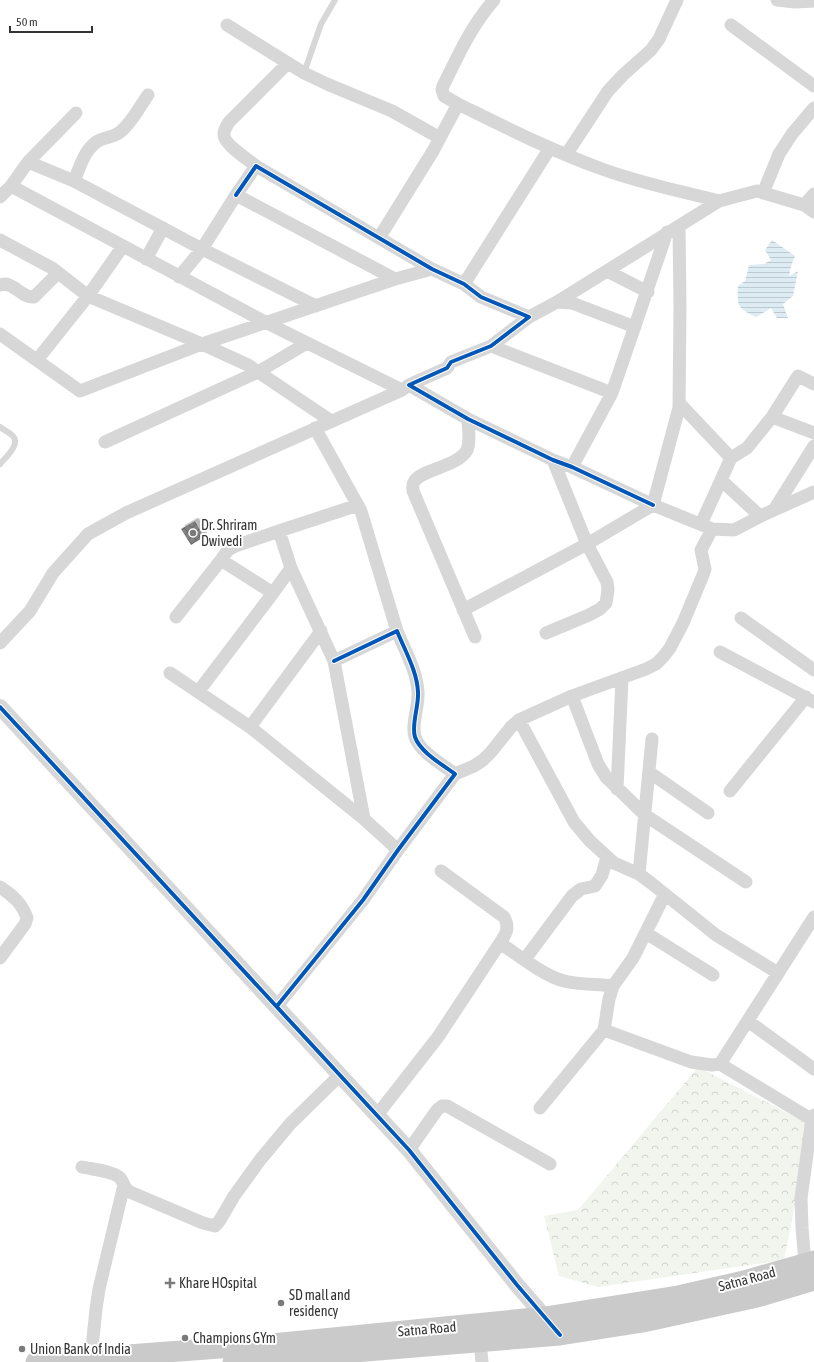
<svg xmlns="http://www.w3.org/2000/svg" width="814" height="1362" font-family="'Asap Condensed',sans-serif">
<defs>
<pattern id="forest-crowns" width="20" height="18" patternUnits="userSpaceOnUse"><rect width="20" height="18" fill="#f1f5ed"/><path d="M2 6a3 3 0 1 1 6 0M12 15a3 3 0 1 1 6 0" fill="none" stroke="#cfd2cc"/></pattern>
<pattern id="water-rules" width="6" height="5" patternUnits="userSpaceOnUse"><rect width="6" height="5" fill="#ddebf3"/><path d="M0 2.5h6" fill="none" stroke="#becad1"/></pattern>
<pattern id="building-cross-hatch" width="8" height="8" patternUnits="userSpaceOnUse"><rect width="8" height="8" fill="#818181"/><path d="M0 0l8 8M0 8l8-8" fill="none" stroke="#6a6a6a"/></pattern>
<filter id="shadow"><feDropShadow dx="3.5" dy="-3.5" stdDeviation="0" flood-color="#0004"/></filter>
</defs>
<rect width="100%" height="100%" fill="#fff"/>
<path fill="url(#forest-crowns)" d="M698,1067L811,1125L784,1260L598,1287L559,1276L544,1216L578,1210Z"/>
<path fill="url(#water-rules)" d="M772,240L795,256L791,266L789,276L798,271L793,296L783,304L788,318H777L771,308L756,317C737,308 737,306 738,286L745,281L749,265L764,264L771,260L765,250Z"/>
<path fill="url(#building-cross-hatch)" filter="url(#shadow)" d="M195,521L204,537L191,545L181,529Z"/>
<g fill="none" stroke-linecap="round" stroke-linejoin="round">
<path stroke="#d7d7d7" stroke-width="6" d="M304,73L321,24L335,0
M0,427C4,430 10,433 13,436C21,444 5,458 0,464"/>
<path stroke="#d7d7d7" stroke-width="13" d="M494,0C471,26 458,56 443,86L442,90L444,96L458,104C505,127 552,151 602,169C640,183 680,191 719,201
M777,0L795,2L814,1
M227,25L304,73L327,84L392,111L440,138
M731,25L814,86
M566,155L608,91L623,75L651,50L659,39L677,0
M28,162L74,181L202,249L179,277
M256,166C249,160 223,144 224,134C224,129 227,126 229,122L288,63
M74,181C80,167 85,147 100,140C107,137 114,137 120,132C131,124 140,106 148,95
M11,186L265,322L402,390
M763,193L779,154L792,134L814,108
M236,195L256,166L432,269L464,284L481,297L529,317L491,346L451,362L447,368L409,385L468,419L553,460L572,467L653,505
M0,197L11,186L28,162L76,113
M804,205L814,194
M679,226L680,306L679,408
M379,238L433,151L458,104
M0,240L52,268L88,296L202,344L248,365L331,421
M146,259L163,228
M607,271L648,292
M464,284L550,148
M0,285C12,280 21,298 34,297L57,274
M557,302L572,303L635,327
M316,306L202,249L236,195L395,279
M529,317L557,302L719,201L757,191L804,205L814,212
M0,334L80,391L202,344L395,279L432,269
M491,346L612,393L572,467
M37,360L88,296L123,246
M612,393L667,232
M772,417L798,376L814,384
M468,419C468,429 471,441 467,450C458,467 421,469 414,482C412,485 413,488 413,491L475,637
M315,428L361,511L397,631
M814,433L772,417L747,448L731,458L680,404L653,505L712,529L734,530L765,514L814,492
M105,442L258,372L307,343
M721,480L760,516
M774,510L814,446
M701,524L731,458
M221,560L228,550L235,546L279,531
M291,568L279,531L358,505
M463,610L587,544L653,505
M176,617L221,560L273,593L291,568L334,661L364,819
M741,618L814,670
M546,633L589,615L600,609L606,603L608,590L607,582L587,544L553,460
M0,643L30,611L53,573L88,534L126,513L402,390L409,385
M720,652L814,702
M170,673L250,727L364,819L398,850
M198,692L273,593
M572,696L598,764L606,777L645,815L746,882
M519,720L574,822L590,841L614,863L639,874L651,883L716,935L778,973
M250,727L321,631
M649,772L708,813
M455,774L474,766L483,760L491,752L511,727L519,720L572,696L646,669L656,664L663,657L670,648L683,623L703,575L705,569L701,550L712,529
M617,789L622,679
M730,791L806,697
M639,874L652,739
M0,887C12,895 22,903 27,918L25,924L0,958
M646,933L713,975
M500,943C518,955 544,976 564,981C579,985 597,984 613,986
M525,959L572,896L581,889L595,886L602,875L607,857
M277,1006L363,900L398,850L455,774C443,765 420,752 415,737C411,725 419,706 418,692C417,671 405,651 397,631L334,661
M748,1021L814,1069
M604,1030L691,1062L712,1065L720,1064L814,917
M720,1064L806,1116L812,1118L814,1115
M540,1108L604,1030L609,999L613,986L633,958L665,894
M377,1115L438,1037L500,943C506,934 510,928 504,917L441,871
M409,1150L437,1110L442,1106H447L550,1164
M82,1167C91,1169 112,1171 119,1177C124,1181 123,1188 130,1192L203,1223L215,1226L220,1220L234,1196L260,1160L290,1124L340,1075
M805,1263L802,1228L801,1198L812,1118
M480,1342L482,1362
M91,1357L96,1309L99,1289L124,1185"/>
<path stroke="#d7d7d7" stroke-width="16" d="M0,707L409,1150L517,1285L550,1323"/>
<path stroke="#cacaca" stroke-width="21" d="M36,1362L272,1344L545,1317L678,1296L744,1281L814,1261
M233,1362L560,1335L643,1322L757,1297L814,1280"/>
<g stroke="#fff" stroke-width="6">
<path id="cycleway" d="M236,195L256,166L432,269L464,284L481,297L529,317L491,346L451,362L447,368L409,385L468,419L553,460L572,467L653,505
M0,707L409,1150L517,1285L560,1335
M277,1006L363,900L398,850L455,774C443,765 420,752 415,737C411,725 419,706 418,692C417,671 405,651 397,631L334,661"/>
</g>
<use href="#cycleway" stroke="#0057b8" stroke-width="4"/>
</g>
<g fill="#7a7a7a" stroke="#fff" stroke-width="1.5">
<circle cx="193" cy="533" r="4"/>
<path d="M168 1277h4v4h4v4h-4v4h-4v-4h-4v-4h4z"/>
<circle cx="281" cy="1303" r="4"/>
<circle cx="185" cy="1338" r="4"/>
<circle cx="22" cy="1349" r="4"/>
</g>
<g text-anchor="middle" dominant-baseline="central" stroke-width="4" stroke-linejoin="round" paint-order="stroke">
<g font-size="14" fill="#333" stroke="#fff" text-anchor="start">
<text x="201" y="525">Dr. Shriram<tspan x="201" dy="16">Dwivedi</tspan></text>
<text x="179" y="1283">Khare HOspital</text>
<text x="289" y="1295">SD mall and<tspan x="289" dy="16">residency</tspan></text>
<text x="193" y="1338">Champions GYm</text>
<text x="30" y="1349">Union Bank of India</text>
</g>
<g font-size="14" fill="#333" stroke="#fff">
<text transform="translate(747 1279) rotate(-15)">Satna Road</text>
<text transform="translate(427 1329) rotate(-5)">Satna Road</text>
</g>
</g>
<path d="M10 26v6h82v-6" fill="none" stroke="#333333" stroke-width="2"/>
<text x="16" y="26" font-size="12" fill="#333333" stroke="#ffffff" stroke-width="3" paint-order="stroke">50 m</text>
</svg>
